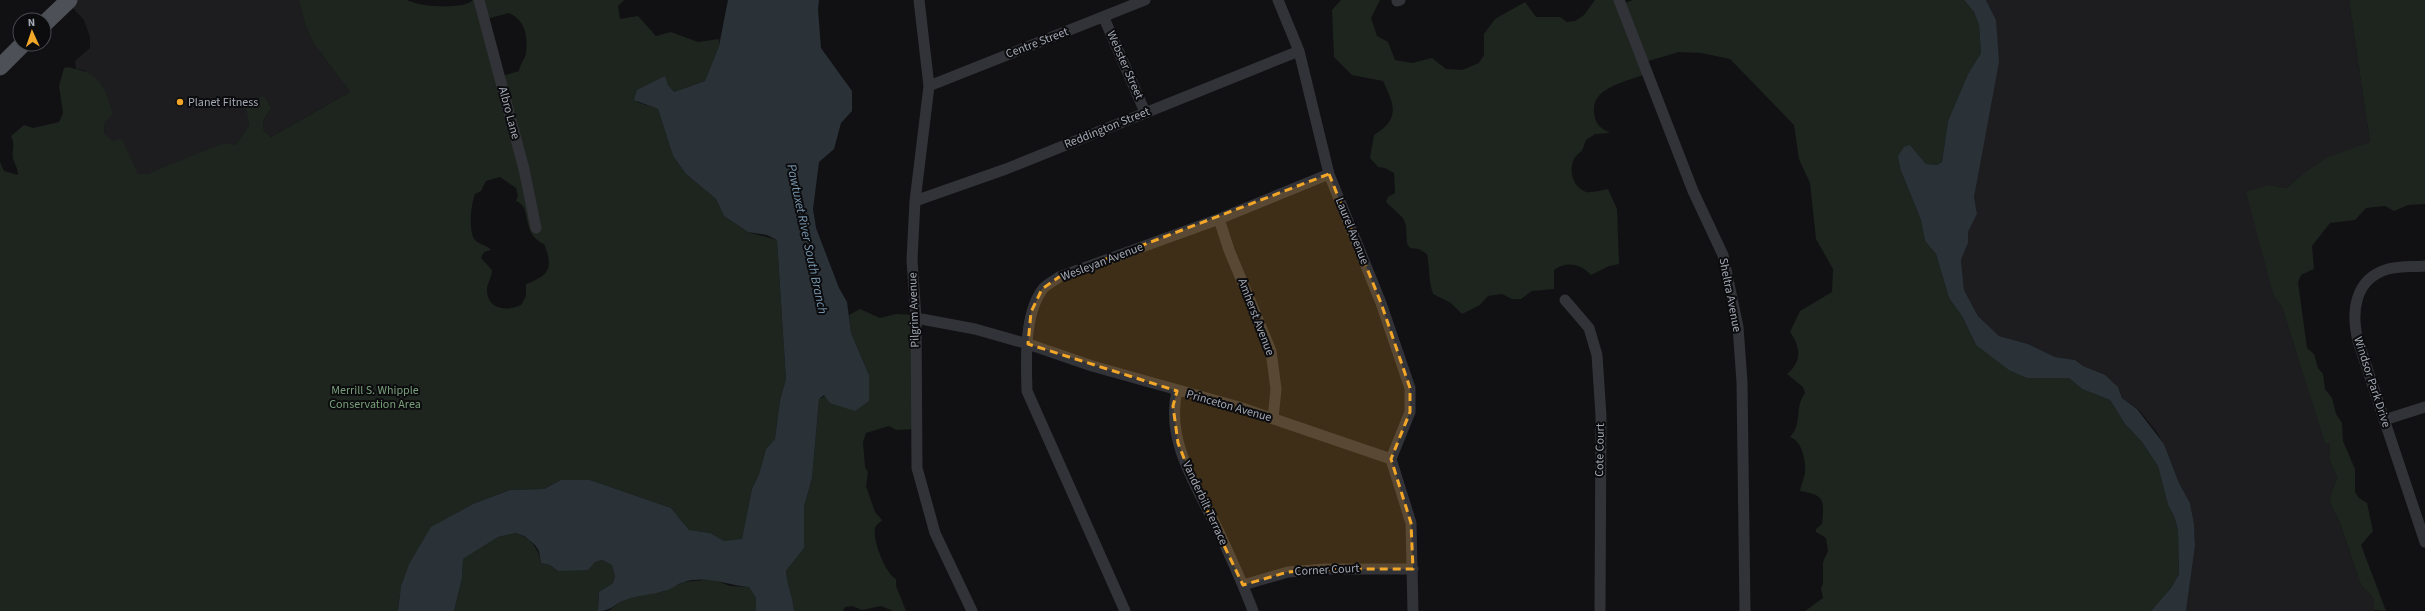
<svg xmlns="http://www.w3.org/2000/svg" width="2425" height="611" font-family="'Source Sans 3',sans-serif">
<rect width="100%" height="100%" fill="#111113"/>
<path fill="#1d1d20" d="M68,0H299L305,25L314,44L350,92L271,137L264,131L263,123L271,108L264,97L246,102L249,125L236,145L147,174H138L104,133L105,122L84,70L76,69L75,61L90,48V37L84,20L67,2Z
M1986,0H2349L2370,142L2300,176L2287,188L2268,185L2274,297L2282,307L2325,442L2330,443L2329,459L2337,477L2329,501L2340,523L2361,585L2374,599L2375,611H2186L2195,546L2194,524L2190,503L2179,483L2164,444L2156,431L2138,409L2122,398L2118,387L2105,376L2083,366L2075,360L2055,357L2028,344L1999,336L1978,316L1964,290L1961,260L1968,243V232L1977,214L1974,197L1996,20Z"/>
<path fill="#1d251e" fill-rule="evenodd" d="M299,0H407C419,7 464,10 473,0H624L618,6L620,19L638,16L656,36L671,32L698,42L719,39V46L705,81L674,92L668,85L665,77L637,102L658,109L673,156L686,174L716,199L724,216L748,232L777,240L786,379L780,400L775,439L766,449L759,474L752,489L742,540L724,541L710,533L689,530L671,508L590,480H561L544,489L510,490L473,504L432,527L409,564L401,586L398,611H0V162L4,171L18,175C18,168 15,165 13,159C11,151 16,147 11,136L24,125L33,128L59,122L63,113L59,86L64,68C69,66 71,68 76,69C103,75 104,89 113,113L105,122L104,133L112,141L122,139L138,174H147L224,143L236,145L249,125L245,102L264,96L271,108L263,122L264,131L271,137L350,92L314,44L305,25ZM509,13C525,20 528,35 526,53C525,59 520,64 519,71L502,76L486,19ZM500,177L516,188L518,196L516,201C533,207 520,234 544,244C554,268 549,276 526,284V296L521,305C506,312 486,309 487,288C488,282 492,277 492,270L481,258L484,252L491,250C487,245 480,245 475,240C468,231 471,204 475,194L481,191L486,181Z
M1341,0H1380L1371,18L1377,36L1388,42L1395,60L1412,63L1432,58L1446,69L1462,70L1479,63L1484,55V34L1495,19L1525,2L1536,17H1560L1567,22L1575,21L1584,15L1595,0H1619L1622,4L1633,0H1964L1974,12L1979,25L1981,53L1968,74L1948,121L1942,162L1937,165L1926,164L1910,145L1901,171L1921,220L1925,241L1936,254L1949,298L1962,316L1976,345L2027,378H2069L2082,389L2110,400L2125,424L2142,442L2158,466L2168,505L2174,516L2178,530L2179,574L2171,588L2151,611H1805L1823,598L1821,588L1823,584V562L1828,551L1826,538L1816,532V529L1822,524C1824,501 1826,495 1800,491C1801,484 1804,479 1805,473C1806,460 1802,441 1790,437C1803,424 1794,407 1805,393L1803,387L1787,374C1802,362 1801,347 1790,332L1800,311L1832,292L1833,269L1816,239L1810,183L1799,159L1794,125L1730,59L1701,53L1679,52L1645,62L1646,74C1629,81 1591,87 1594,112C1595,124 1599,127 1610,133L1595,134L1586,140L1582,151C1567,159 1568,185 1586,192C1591,193 1602,190 1608,189L1617,209L1619,264L1609,266L1591,275C1581,263 1565,261 1554,270V289L1532,291L1521,299H1512L1502,294L1488,296L1480,305L1462,314L1451,303L1433,294C1428,279 1430,269 1427,254L1419,249L1410,248L1407,244L1406,225L1403,218L1386,202L1388,197L1395,193L1394,173L1385,168L1378,167L1370,158L1374,135C1400,119 1395,106 1383,81L1352,75L1334,57L1332,10Z
M2349,0H2425V204L2408,205L2394,211L2385,206L2366,208L2355,220L2330,223L2312,246L2314,269L2301,275L2298,282L2307,348L2314,354L2318,368L2323,374L2325,389L2332,398L2336,414L2342,423L2343,441L2355,469V492L2359,498L2367,503L2373,531L2361,545L2386,611L2374,610V599L2361,585L2340,523L2329,501L2337,477L2329,459L2330,443H2325L2282,307L2274,297L2246,192L2268,185L2287,188L2300,176L2328,157L2370,142Z
M860,309L880,318L896,314L915,315L916,429L896,430L889,426L866,433L863,442L865,467L868,472L866,486L875,512L882,520C881,522 877,524 876,526C870,536 886,575 896,579V586L906,611H893L881,606L862,610L852,606L845,607L843,611H794C793,597 787,585 786,571L804,548V507L812,478L819,399L869,375L851,333L849,315Z
M516,533C530,538 539,548 541,563L550,565L558,571L602,560L612,565L615,576L613,583L599,592L598,611H454L462,578L463,559L498,537Z
M712,579L730,586L749,587L756,598V611H608L623,600L641,595L665,591L684,582Z"/>
<path fill="#2a3238" d="M728,0H819L818,10L821,48L852,91V111L841,123L834,149L819,162L813,209L816,228L839,288L847,302L851,333L869,375V401L855,411L830,403L824,395L819,399L812,478L804,507V548L786,571C787,585 793,597 794,611H756V598L749,587C727,585 706,575 684,582C677,584 671,590 664,591C651,595 638,595 625,600C614,604 612,611 598,611L599,592L613,583L615,576L612,565L602,560L595,562L588,570L558,571L550,565L541,563L539,551L535,545L524,536L516,533L498,537L463,559L462,578L454,611H398L401,586L409,564L431,527L473,504L510,490L544,489L561,480H590L671,508L689,530L710,533L724,541L742,539L752,489L759,474L766,449L775,439L780,400L786,379L777,240L767,235L748,232L724,216L716,199L686,174L673,156L658,109L634,100L637,90L665,76L668,85L674,92L705,81L719,46Z
M1964,0H1986L1996,20L1999,62L1974,197L1977,214L1968,232V243L1961,260L1964,290L1978,316L1999,336L2028,344L2055,357L2075,360L2083,366L2105,375L2118,387L2122,398L2137,409L2164,444L2179,483L2190,503L2194,524L2195,546L2186,611H2151L2171,588L2179,574L2178,530L2174,516L2168,505L2158,466L2142,442L2125,424L2110,400L2082,389L2069,378H2027L2009,370L1976,345L1962,316L1949,298L1936,254L1925,241L1921,220L1901,171L1898,156L1904,147L1910,145L1926,164L1937,165L1942,162L1948,121L1968,74L1981,53L1979,25L1974,12Z"/>
<g fill="none" stroke-linecap="round" stroke-linejoin="round">
<path stroke="#323338" stroke-width="11" d="M479,0L524,169L536,228
M919,0L929,86L915,201L912,260L916,318L917,468L935,533L972,611
M1278,0L1299,51L1329,174L1381,303L1410,388V412L1391,459
M1619,0L1693,191L1723,255L1738,327L1742,382L1745,611
M1397,1L1400,0
M1104,18L1145,112
M929,86L1145,0
M915,201L1006,169L1299,51
M1219,219L1229,250L1271,351L1276,389L1273,419
M2425,266C2413,267 2399,266 2388,269C2354,279 2351,312 2358,341L2425,542
M1565,300L1589,328L1597,355L1601,416L1600,611
M916,318L975,329L1028,344L1092,366L1239,407L1391,459L1411,523L1413,611
M1177,391C1165,442 1198,488 1219,532C1231,558 1243,584 1253,611
M2384,420L2425,407
M1243,585L1288,572L1326,569H1413
M1125,611L1027,391C1026,361 1024,315 1042,290C1045,285 1054,281 1059,277L1219,219L1329,174"/>
<path stroke="#4e5057" stroke-width="17" d="M44,24L69,0
M0,67L23,44"/>
</g>
<path fill="#f3a729" fill-opacity="0.2" stroke="#f3a729" stroke-width="3" stroke-dasharray="8 5" stroke-linejoin="round" d="M1329,174L1381,303L1410,388V412L1391,459L1411,523L1413,569H1326L1288,572L1243,585L1193,481L1178,443L1173,406L1177,391L1028,344L1031,312L1042,289L1059,277Z"/>
<circle fill="#f3a729" stroke="#0c0c0e" stroke-width="1.5" cx="180" cy="102" r="4"/>
<g text-anchor="middle" dominant-baseline="central" stroke-width="4" stroke-linejoin="round" paint-order="stroke">
<g font-size="12" fill="#a2a8b4" stroke="#0c0c0e">
<text transform="translate(1037 43) rotate(-21)">Centre Street</text>
<text transform="translate(1125 65) rotate(66)">Webster Street</text>
<text transform="translate(509 113) rotate(75)">Albro Lane</text>
<text transform="translate(1107 128) rotate(-22)">Reddington Street</text>
<text transform="translate(1352 231) rotate(68)">Laurel Avenue</text>
<text transform="translate(1102 262) rotate(-21)">Wesleyan Avenue</text>
<text transform="translate(1730 295) rotate(79)">Sheltra Avenue</text>
<text transform="translate(914 310) rotate(-92)">Pilgrim Avenue</text>
<text transform="translate(1256 317) rotate(69)">Amherst Avenue</text>
<text transform="translate(2372 382) rotate(72)">Windsor Park Drive</text>
<text transform="translate(1229 406) rotate(16)">Princeton Avenue</text>
<text transform="translate(1600 450) rotate(-89)">Cote Court</text>
<text transform="translate(1205 503) rotate(65)">Vanderbilt Terrace</text>
<text transform="translate(1327 570) rotate(-3)">Corner Court</text>
</g>
<g font-size="12" fill="#a2a8b4" stroke="#0c0c0e" text-anchor="start">
<text x="188" y="102">Planet Fitness</text>
</g>
<g font-size="12" fill="#799f7a" stroke="#0c0c0e">
<text x="375" y="390">Merrill S. Whipple<tspan x="375" dy="14">Conservation Area</tspan></text>
</g>
<g font-size="13" font-style="italic" fill="#7898b0" stroke="#0c0c0e">
<text transform="translate(807 239) rotate(78)">Pawtuxet River South Branch</text>
</g>
</g>
<g transform="translate(32 32) rotate(357)"><circle r="19" fill="#0c0c0e" stroke="#484a50"/>
<path d="M0-3L7 15L0 10L-7 15Z" fill="#f3a729"/>
<text y="-6" font-size="11" font-weight="bold" text-anchor="middle" fill="#a2a8b4">N</text>
</g>
</svg>
